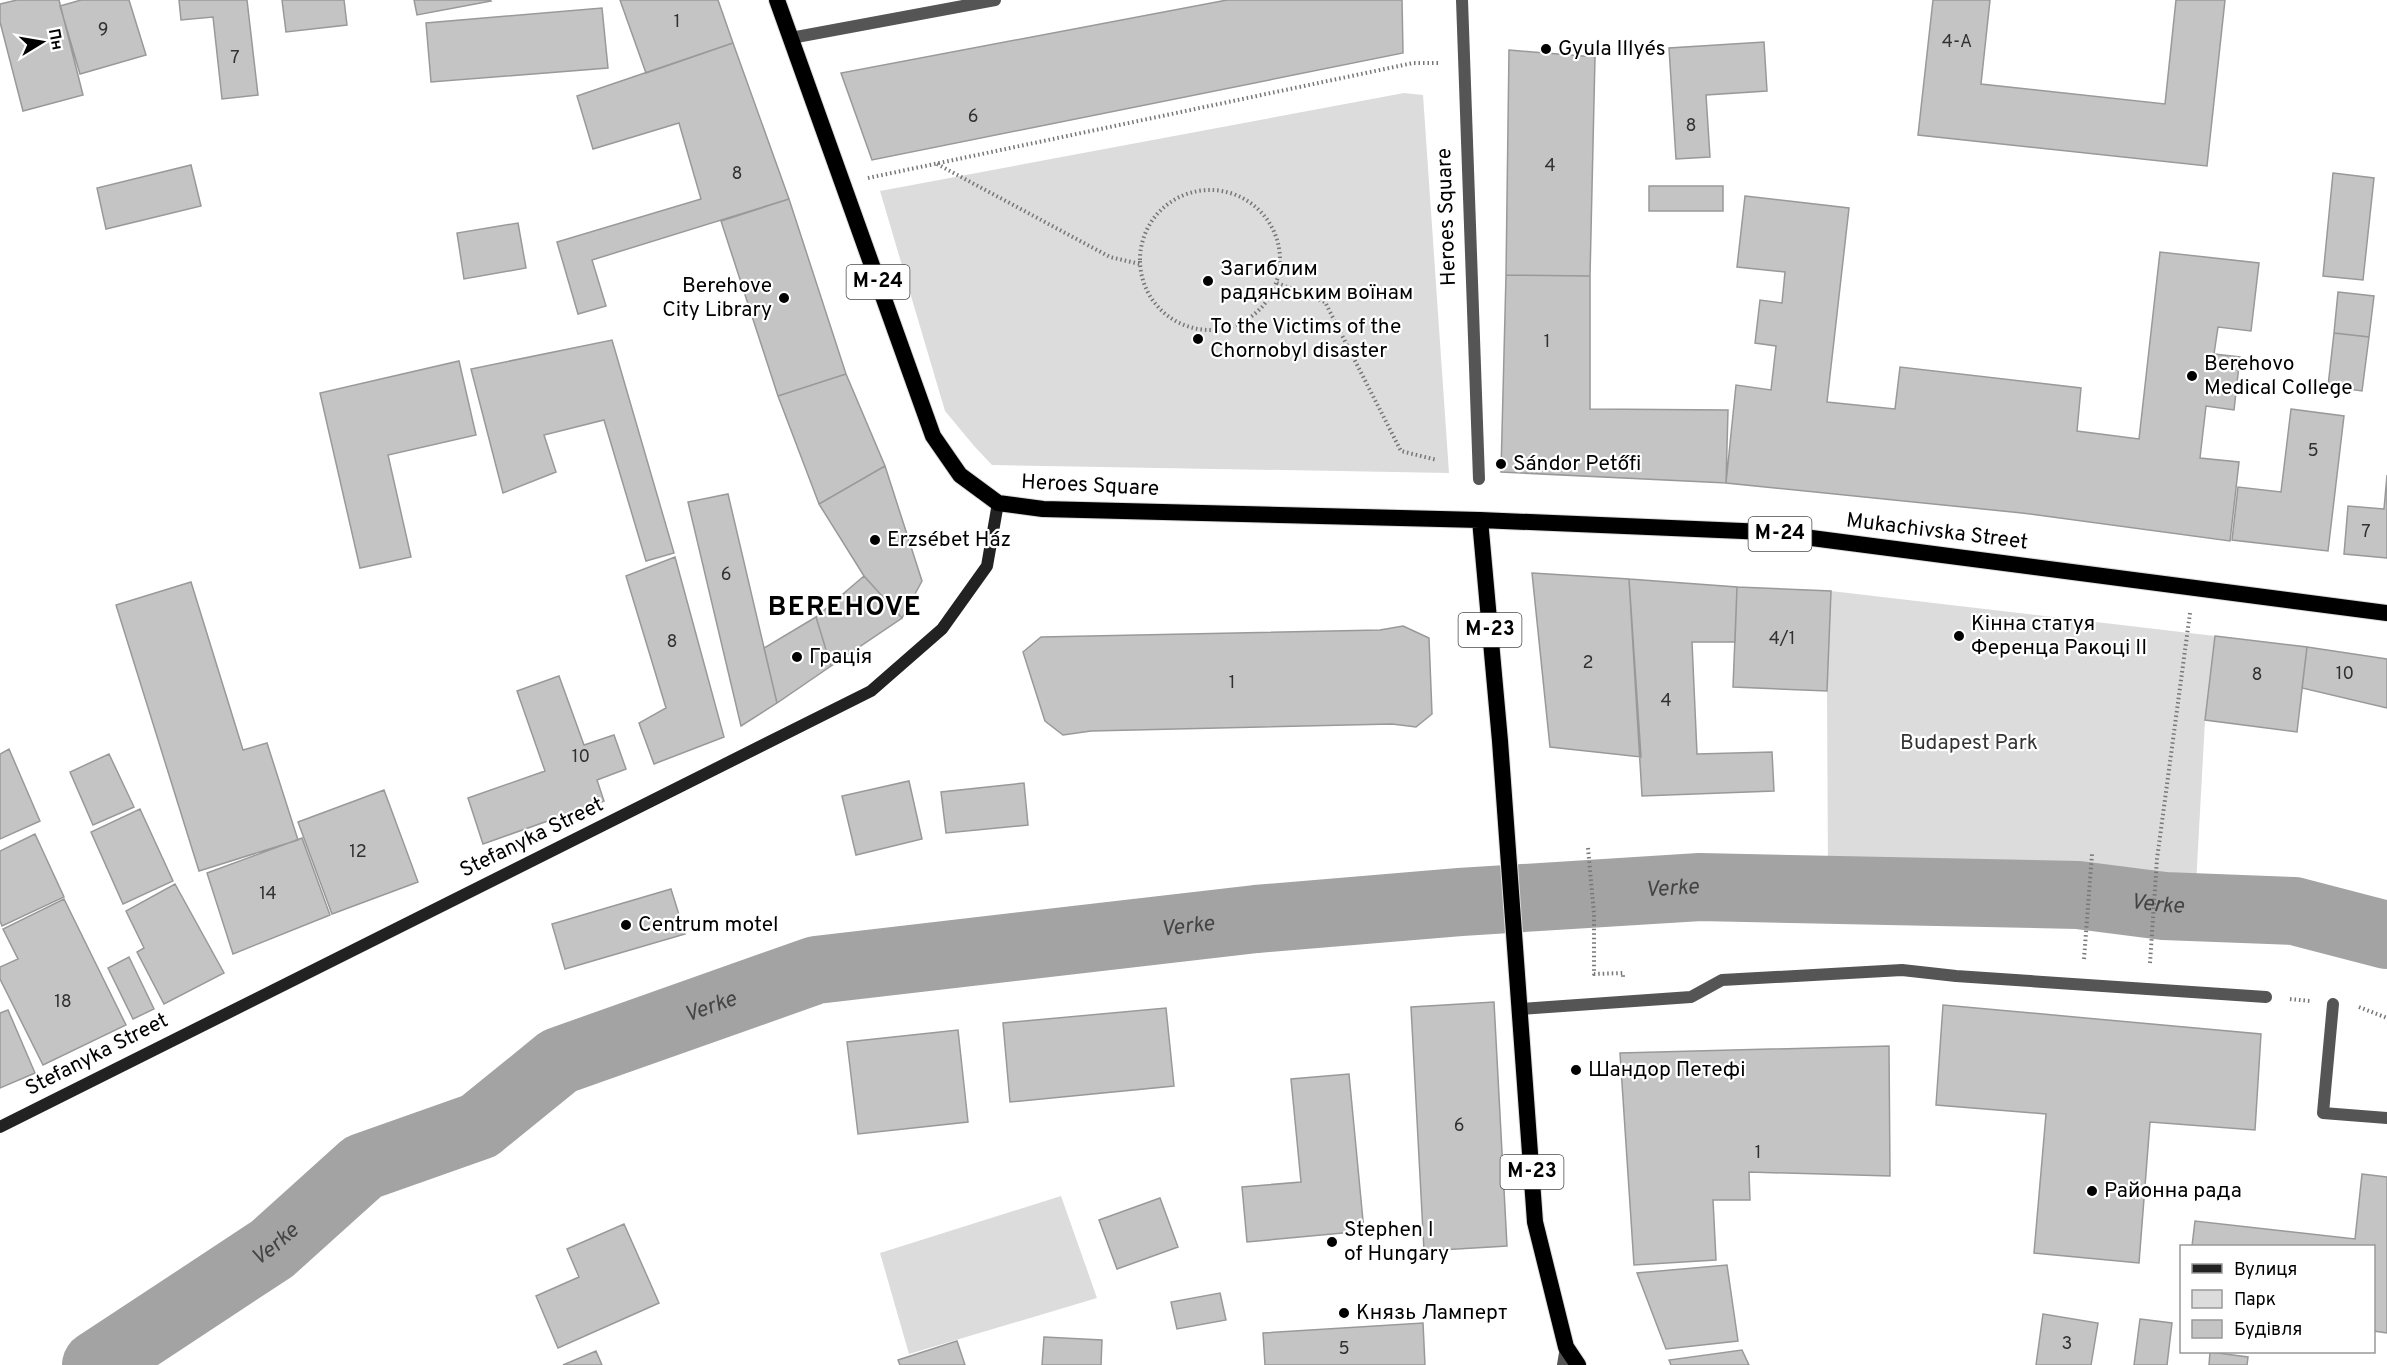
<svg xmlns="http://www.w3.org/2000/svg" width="2387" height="1365" font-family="Overpass,sans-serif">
<rect width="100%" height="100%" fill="#fff"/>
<path fill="#dcdcdc" d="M1404,93L1423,95L1449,473L992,465L975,447L945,411L880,191Z
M1831,591L2215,636L2205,720L2196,885L2166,881L1828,876L1827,691Z
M1061,1196L1097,1298L909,1354L880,1253Z"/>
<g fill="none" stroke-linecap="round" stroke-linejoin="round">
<path stroke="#a3a3a3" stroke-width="68" id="s1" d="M96,1365L272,1249L363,1167L479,1126L559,1061L816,970L1256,919L1460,902L1700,887L2078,895L2164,906L2294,911L2387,935"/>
</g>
<path fill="#c4c4c4" stroke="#999" stroke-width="1.5" d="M17,0H59L83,95L23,111L0,22V4Z
M81,0H129L146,55L80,74L60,6Z
M179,0H247L258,95L222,99L213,17L181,20Z
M282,0H344L347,25L286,32Z
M414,0H490L491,1L417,15Z
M620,0H718L733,43L646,73Z
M1227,0H1402L1403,53L872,160L841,73Z
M1933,0H1990L1981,84L2165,104L2176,0H2225L2207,166L1918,135Z
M602,8L608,68L431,82L426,23Z
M1764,42L1767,91L1706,95L1710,157L1676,159L1669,48Z
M733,43L789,199L592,260L606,306L578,314L557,242L701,199L679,123L593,149L577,96Z
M1509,50L1595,57L1590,276L1506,275Z
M191,165L201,206L106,229L97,188Z
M2333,173L2374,178L2363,280L2323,276Z
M1649,186H1723V211H1649Z
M1745,196L1849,208L1827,402L1895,409L1900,367L2081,388L2077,431L2139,439L2160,252L2259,263L2251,331L2218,327L2214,354L2240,357L2234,410L2206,406L2200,458L2239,462L2230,541L2022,513L1726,483L1736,385L1771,390L1776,346L1755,343L1760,300L1782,303L1785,272L1737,267Z
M789,199L846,374L778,396L721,221Z
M518,223L526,268L464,279L457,233Z
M1506,275L1590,276V409L1728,410L1726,483L1501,472Z
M2338,292L2374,296L2369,337L2334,333Z
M2334,333L2369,337L2362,391L2328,386Z
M612,340L674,553L646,561L604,420L544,435L556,472L503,493L471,369Z
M459,361L476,435L388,455L411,557L360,568L320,393Z
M846,374L885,466L819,504L778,396Z
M2291,409L2344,416L2328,551L2232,540L2238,487L2281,492Z
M885,466L922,581L902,618L864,576L819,504Z
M2387,475V558L2344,554L2348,506L2384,509Z
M728,494L777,703L741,726L688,502Z
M675,557L724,737L654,764L639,723L666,708L626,576Z
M1532,573L1629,579L1641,757L1550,747Z
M864,576L902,618L831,666L816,617Z
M1629,579L1737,587L1735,642H1692L1697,754L1772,752L1774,791L1642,796Z
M191,582L243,750L267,743L298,840L199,871L116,605Z
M1737,587L1831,591L1827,691L1733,687Z
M816,617L831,666L777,703L764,648Z
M1403,626L1429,638L1432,714L1416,727L1392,724L1091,731L1063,735L1045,721L1023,652L1041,637L1380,630Z
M2215,636L2307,647L2297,732L2205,720Z
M2307,647L2387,659V708L2302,688Z
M559,676L584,745L614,735L626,769L597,780L604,801L483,844L468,798L545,771L517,691Z
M9,749L40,821L0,839V754Z
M109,754L134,807L93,825L70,772Z
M909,781L922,839L856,855L842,796Z
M1024,783L1028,825L946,833L941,792Z
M384,790L418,882L332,914L298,822Z
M140,809L173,881L123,904L91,832Z
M35,834L64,897L2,926L0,921V851Z
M302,838L330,915L233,954L207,873Z
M175,884L224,973L164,1004L137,952L144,948L126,911Z
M671,889L685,934L565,969L552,924Z
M64,899L126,1025L43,1065L0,979V967L18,959L3,929Z
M129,957L154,1009L133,1019L108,968Z
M1494,1002L1507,1246L1424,1251L1411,1007Z
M1943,1005L2261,1034L2255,1130L2150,1122L2139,1263L2034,1253L2046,1114L1936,1105Z
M1166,1008L1174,1086L1010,1102L1003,1023Z
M8,1010L35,1073L0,1088V1013Z
M958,1030L968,1122L858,1134L847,1042Z
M1889,1046L1890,1176L1749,1172L1750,1200H1713L1716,1260L1634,1265L1620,1053Z
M1349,1074L1364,1231L1247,1242L1242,1187L1301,1182L1291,1079Z
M2362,1174L2387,1177V1333L2374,1331V1246H2192L2195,1221L2355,1239Z
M1160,1198L1178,1247L1117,1269L1099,1220Z
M624,1224L659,1303L558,1348L536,1296L579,1277L567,1249Z
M1727,1265L1738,1341L1666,1349L1637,1273Z
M1220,1293L1226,1320L1177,1329L1171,1302Z
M2043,1314L2098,1323L2091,1365H2036Z
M2140,1319L2172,1323L2167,1365H2134Z
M1423,1323L1425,1365H1265L1263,1333Z
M1044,1337L1102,1340L1101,1365H1042Z
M957,1341L965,1365H900L898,1360Z
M1742,1350L1749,1365H1671L1669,1360Z
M596,1351L602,1365H563Z
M2210,1352L2248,1357L2247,1365H2209Z"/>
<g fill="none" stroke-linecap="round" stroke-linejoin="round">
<g stroke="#dbdbdb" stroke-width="18">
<path id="trunk" d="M777,0L933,436L960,475L998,503L1043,509L1480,520L1766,532L2387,613
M1480,520L1500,741L1535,1222L1566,1347L1578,1365"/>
</g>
<path stroke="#777" stroke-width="4" stroke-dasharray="1.5 3" stroke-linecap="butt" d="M937,164L1110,257L1140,264
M868,178L1413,63H1440
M1140 260a70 70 0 1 1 140 0a70 70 0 1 1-140 0Z
M1277,283L1325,302L1401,451L1437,460
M1588,848L1594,914V974L1623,973V977
M2084,959L2092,854
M2150,963L2157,859L2190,613
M2290,999L2310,1001
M2359,1007L2387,1018"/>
<path stroke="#555" stroke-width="12" d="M2333,1004L2323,1113L2387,1118
M1519,1009L1691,997L1722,980L1902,970L1956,976L2266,997"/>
<path stroke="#555" stroke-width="12" d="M1462,0L1479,479"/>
<path stroke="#555" stroke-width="12" d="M791,38L995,0
M1563,1365L1566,1347"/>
<path stroke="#222" stroke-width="12" d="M0,1127L871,691L942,629L987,566L998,503"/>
<use href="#trunk" stroke="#000" stroke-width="16"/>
</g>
<g fill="#000" stroke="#fff" stroke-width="2">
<circle cx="1546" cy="49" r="6"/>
<circle cx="1208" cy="281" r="6"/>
<circle cx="784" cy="298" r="6"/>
<circle cx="1198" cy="339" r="6"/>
<circle cx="2192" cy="376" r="6"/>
<circle cx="1501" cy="464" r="6"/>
<circle cx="875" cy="540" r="6"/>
<circle cx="1959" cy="636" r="6"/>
<circle cx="797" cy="657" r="6"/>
<circle cx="626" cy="925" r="6"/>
<circle cx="1576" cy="1070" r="6"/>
<circle cx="2092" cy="1191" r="6"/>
<circle cx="1332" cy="1242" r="6"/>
<circle cx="1344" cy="1313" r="6"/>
</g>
<g text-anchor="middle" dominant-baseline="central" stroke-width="4.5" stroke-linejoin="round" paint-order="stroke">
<g font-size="18" fill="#313131">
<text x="677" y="22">1</text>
<text x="103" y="30">9</text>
<text x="1957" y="42">4-А</text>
<text x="235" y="58">7</text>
<text x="973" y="117">6</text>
<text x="1691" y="126">8</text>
<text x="1550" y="166">4</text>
<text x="737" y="174">8</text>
<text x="1547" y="342">1</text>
<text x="2313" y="451">5</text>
<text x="2366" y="532">7</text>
<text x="726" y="575">6</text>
<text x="1782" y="639">4/1</text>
<text x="672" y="642">8</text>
<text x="1588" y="663">2</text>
<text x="2345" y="674">10</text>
<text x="2257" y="675">8</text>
<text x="1232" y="683">1</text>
<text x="1666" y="701">4</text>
<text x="581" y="757">10</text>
<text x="358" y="852">12</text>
<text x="268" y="894">14</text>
<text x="63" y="1002">18</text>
<text x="1459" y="1126">6</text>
<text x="1758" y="1153">1</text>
<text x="2067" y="1344">3</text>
<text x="1344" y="1349">5</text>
</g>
<g fill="#fff" stroke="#4c4c4c" stroke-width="1.5">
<rect x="846.5" y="265" width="63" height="34" rx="4.5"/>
<rect x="1748.5" y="517" width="63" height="34" rx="4.5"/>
<rect x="1458.5" y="613" width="63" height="34" rx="4.5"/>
<rect x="1500.5" y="1155" width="63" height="34" rx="4.5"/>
</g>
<g font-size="20" font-weight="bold" fill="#000">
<text x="878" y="282">М-24</text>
<text x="1780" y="534">М-24</text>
<text x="1490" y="630">М-23</text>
<text x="1532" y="1172">М-23</text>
</g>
<g font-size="21" fill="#000" stroke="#fff" text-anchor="start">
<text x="1558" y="49">Gyula Illyés</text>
<text x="1220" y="269">Загиблим<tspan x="1220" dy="24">радянським воїнам</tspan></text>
<text x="772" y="286" text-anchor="end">Berehove<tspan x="772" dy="24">City Library</tspan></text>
<text x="1210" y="327">To the Victims of the<tspan x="1210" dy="24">Chornobyl disaster</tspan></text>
<text x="2204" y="364">Berehovo<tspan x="2204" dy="24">Medical College</tspan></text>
<text x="1513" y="464">Sándor Petőfi</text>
<text x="887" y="540">Erzsébet Ház</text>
<text x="1971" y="624">Кінна статуя<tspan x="1971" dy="24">Ференца Ракоці II</tspan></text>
<text x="809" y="657">Грація</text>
<text x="638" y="925">Centrum motel</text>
<text x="1588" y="1070">Шандор Петефі</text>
<text x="2104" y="1191">Районна рада</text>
<text x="1344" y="1230">Stephen I<tspan x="1344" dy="24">of Hungary</tspan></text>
<text x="1356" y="1313">Князь Ламперт</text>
</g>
<g font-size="21" fill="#000" stroke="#fff">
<text transform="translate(1447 217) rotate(-92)">Heroes Square</text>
<text transform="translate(1090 486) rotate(3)">Heroes Square</text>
<text transform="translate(1937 532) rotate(7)">Mukachivska Street</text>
<text transform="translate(532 838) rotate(-26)">Stefanyka Street</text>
<text transform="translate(97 1055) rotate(-27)">Stefanyka Street</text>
</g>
<g font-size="21" fill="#333" stroke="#fff">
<text x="1969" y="743">Budapest Park</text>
</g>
<g font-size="22" font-style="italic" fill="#444" stroke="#fff">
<text stroke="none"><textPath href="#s1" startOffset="1692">Verke</textPath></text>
<text stroke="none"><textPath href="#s1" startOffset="2178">Verke</textPath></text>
<text stroke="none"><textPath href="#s1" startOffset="1206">Verke</textPath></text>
<text stroke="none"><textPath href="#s1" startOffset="720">Verke</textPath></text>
<text stroke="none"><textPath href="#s1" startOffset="216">Verke</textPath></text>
</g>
<g font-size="27" font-weight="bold" letter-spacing="1.5" fill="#000" stroke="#fff">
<text x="845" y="608">BEREHOVE</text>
</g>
</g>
<rect x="2180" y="1245" width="195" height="108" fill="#ffffff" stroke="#999999" stroke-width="1.5"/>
<rect x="2192" y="1264" width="30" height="9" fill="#222222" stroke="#999999" stroke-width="1.5"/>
<text x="2234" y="1275" font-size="18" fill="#000000">Вулиця</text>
<rect x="2192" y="1290" width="30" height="18" fill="#dcdcdc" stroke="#999999" stroke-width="1.5"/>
<text x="2234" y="1305" font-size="18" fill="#000000">Парк</text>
<rect x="2192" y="1320" width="30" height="18" fill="#c4c4c4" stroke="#999999" stroke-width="1.5"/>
<text x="2234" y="1335" font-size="18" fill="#000000">Будівля</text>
<g transform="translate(42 42) rotate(79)" stroke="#ffffff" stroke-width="4.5" paint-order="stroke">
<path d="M0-4.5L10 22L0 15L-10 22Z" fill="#000000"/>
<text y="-9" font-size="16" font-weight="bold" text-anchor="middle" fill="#000000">Пн</text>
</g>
</svg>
